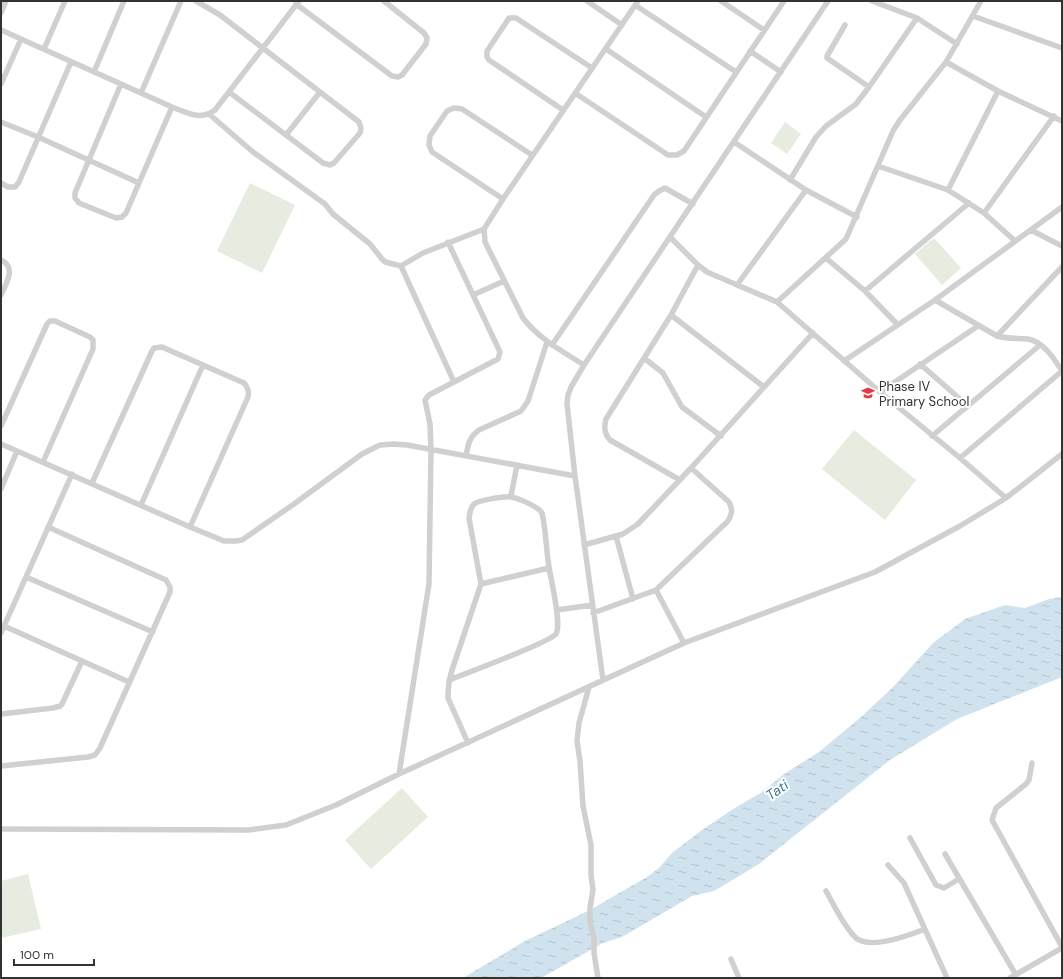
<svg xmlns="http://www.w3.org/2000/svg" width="1063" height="979" font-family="'DM Sans',sans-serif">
<defs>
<pattern id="water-ripples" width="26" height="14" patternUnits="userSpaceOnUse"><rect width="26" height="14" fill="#cfe2ee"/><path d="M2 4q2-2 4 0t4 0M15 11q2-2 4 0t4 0" fill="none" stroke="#b2c2cd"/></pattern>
</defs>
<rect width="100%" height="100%" fill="#fff"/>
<path fill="#e6ecdf" d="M785,122L801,134L787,154L771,143Z
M250,183L295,205L262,273L217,251Z
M934,238L961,268L942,285L915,254Z
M854,430L916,480L885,520L822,469Z
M402,788L428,817L371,869L345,840Z
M28,874L41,929L1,938V881Z"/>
<path fill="url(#water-ripples)" d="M1062,597V677L957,719L890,760L759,864L714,891L692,896L622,937L603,943L541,978H463L525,941L590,910L647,877L659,868L672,853L702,830L730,811L762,792L784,774L819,752L861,717L893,687L933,643L965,619L1005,605L1025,608L1049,599Z"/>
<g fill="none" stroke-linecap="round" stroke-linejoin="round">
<path stroke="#d0d0d0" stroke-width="5.5" d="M196,1L220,15L359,122L361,128L360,133L334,163L330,165L323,163L229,92
M587,1L622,25
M721,1L764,30
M872,1L917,18L957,44
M296,4L392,76L398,77L402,75L426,44L427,38L424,33L384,1
M635,5L736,72
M1,13L6,1
M973,16L1062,48
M845,25L827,56V58L869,87
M1,30L172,107C188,113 200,121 215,110L299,1
M44,49L65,1
M606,49L706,117
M750,51L781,72
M946,62L998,91L1062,121
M94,72L124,1
M1,84L21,39
M121,84L75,193V198L79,203L116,218L122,217L126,213L172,107
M141,93L181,1
M575,93L668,155H677L684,151L784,1
M563,110L489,60L487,57V51L509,18H516L592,68
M209,114L253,152L325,204L333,214L370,244L382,259L385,262L401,266L423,253L484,229
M1,122L38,137L139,183
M286,135L320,92
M734,142L806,190L857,217
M878,166L948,190L984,213L1015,241
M790,180L816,137L826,126L856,104L869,87L917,18
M1,183L8,187H15L19,182L71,62
M948,190L998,91
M503,199L432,152L429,145L430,136L447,111L454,108L462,109L532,155
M984,213L1054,116
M1031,230L1062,246
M670,237L698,265L707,272L777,302L880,392L960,458L1006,498
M826,258L865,291L897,324
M1,260C17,267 6,284 1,295
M401,266L454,382
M737,285L806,190
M865,291L969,203
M473,295L504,281
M935,300L997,336C1007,339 1017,338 1028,339C1044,342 1054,359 1062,371
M777,302L846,239L893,131L900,120L946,62L981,1
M671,315L764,387
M997,336L1062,267
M552,345L654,195L659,191L665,188L693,204
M644,358L663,373L682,407L721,436
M844,361L935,300L1062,207
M920,364L968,406
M584,365C562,351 539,339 523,318L485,242L484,229L503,199L638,1
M880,392L978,326
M1,426L47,324L50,321H55L90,337L93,340V349L43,462
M932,436L1040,345
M1,444L190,527L224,541H236L242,540L294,504L362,454L380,445L393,444L407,445L575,476
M466,456C468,445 469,437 479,430L521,411L528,401L547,342
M960,458L1062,371
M680,480L610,440C604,433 604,427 606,419L671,315L698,265
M92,483L152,351L154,348L162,347L244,383C248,388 249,391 248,397L190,527
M1,489L17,451
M511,496L517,465
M141,505L203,365
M616,536L633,599
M584,545L623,534L638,524L691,468L813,333
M26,577L153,632
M481,584L549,568
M656,590L684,643
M557,610L592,605
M593,613L656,590L728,521C732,514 733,510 729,502L691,468
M4,626L129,682
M1,633L72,474
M449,680C464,674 551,642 556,634C562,623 551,581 549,567C546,549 546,530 542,513C539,507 518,498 511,497C506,496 478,500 474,504C470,508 470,513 469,518L481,584L452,670C449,679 448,689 448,698L468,743
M603,680L575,476L567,404L568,395L571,387L584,365L828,1
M589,687L579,723L577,741L580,761L583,806L591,845V875L593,890L590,908V923L594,938V953L598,978
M1,714L53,708L60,706L62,704L82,661
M1032,763L1029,780L1026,784L996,808L992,820L1062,947
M1,766L88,757L95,755L100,748L170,592V587L166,580L48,527
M399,774L429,584L431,450L430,424L425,400L429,395L498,359L500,352L448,242
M1,829L249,830L286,825L336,805L399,774L684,643L875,572L960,526L1006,498L1062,454
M910,838L936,885L944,888L959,879
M945,854L1016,975
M888,865L904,883L947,978
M826,891C834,905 844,927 856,938C871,950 910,935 925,929
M731,959L739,978
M1010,978L1062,948"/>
</g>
<defs>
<g id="school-bare" transform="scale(1.08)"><path d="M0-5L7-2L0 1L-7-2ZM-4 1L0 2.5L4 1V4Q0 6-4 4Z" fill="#e63946" stroke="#fff" stroke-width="2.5" paint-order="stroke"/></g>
</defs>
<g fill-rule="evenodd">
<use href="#school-bare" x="868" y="393"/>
</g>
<g text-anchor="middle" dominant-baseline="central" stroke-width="4" stroke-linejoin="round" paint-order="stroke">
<g font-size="13" fill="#333" stroke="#fff" text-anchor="start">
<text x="879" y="386">Phase IV<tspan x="879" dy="15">Primary School</tspan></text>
</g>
<g font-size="14" font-style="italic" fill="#3f7597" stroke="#fff">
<text transform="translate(777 790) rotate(-35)">Tati</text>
</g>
</g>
<rect width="1063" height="979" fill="none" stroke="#333333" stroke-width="4"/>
<path d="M14 959v6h80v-6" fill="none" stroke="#333333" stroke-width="2"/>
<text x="20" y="959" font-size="12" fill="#333333" stroke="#ffffff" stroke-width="3" paint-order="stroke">100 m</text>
</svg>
